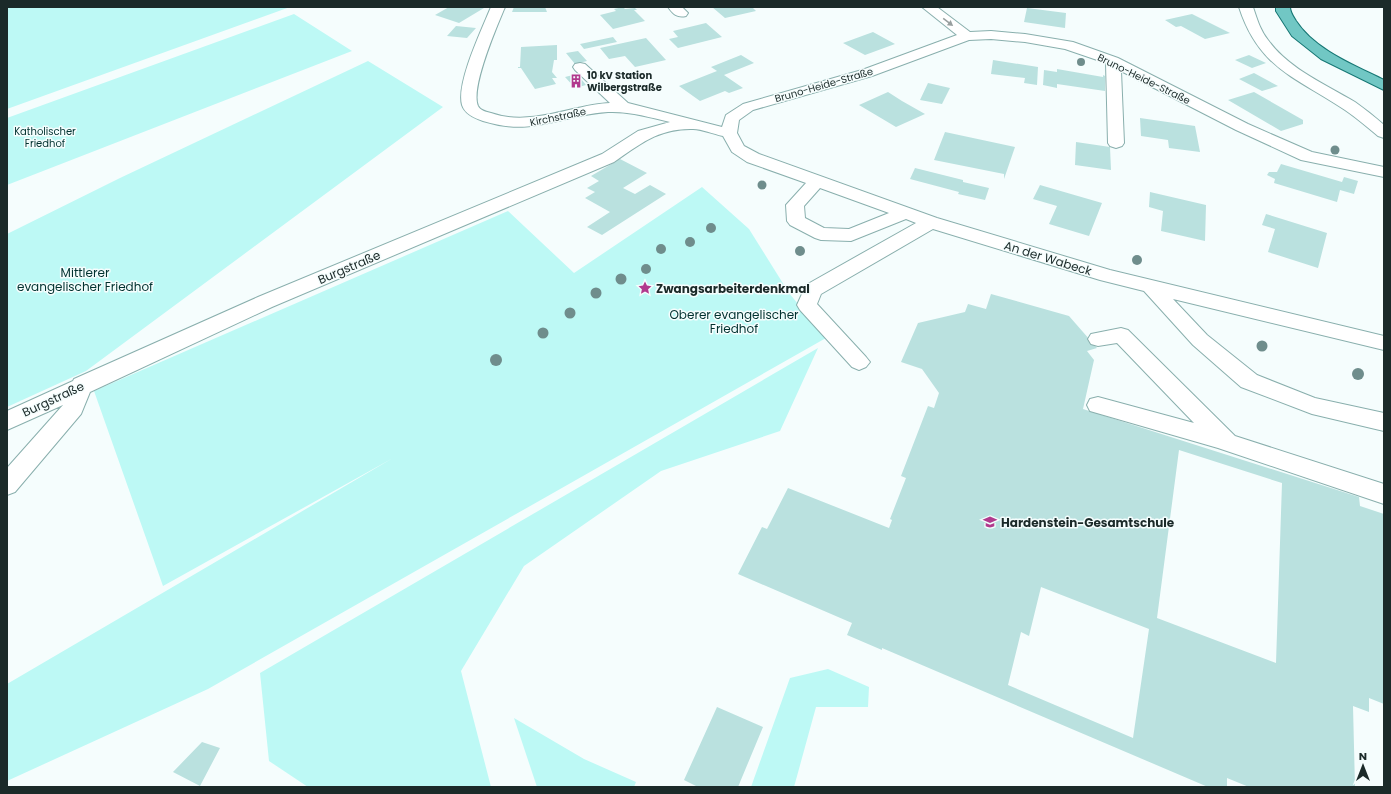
<svg xmlns="http://www.w3.org/2000/svg" width="1391" height="794" font-family="Poppins,sans-serif">
<rect width="100%" height="100%" fill="#f5fdfd"/>
<path fill="#bdf9f5" d="M7,7H290L7,109Z
M294,14L352,51L7,185V118Z
M368,61L443,107L86,371L7,407V234L120,178Z
M702,187L749,229L789,293L826,338L208,689L7,781V684L393,458L163,586L94,391L508,211L574,273Z
M818,348L780,431L661,471L524,566L461,671L491,787H308L269,761L260,673Z
M828,669L869,687L868,707H816L794,787H751L790,678Z
M514,718L584,759L636,782L634,787H537Z"/>
<path fill="#bae1df" fill-rule="evenodd" d="M449,7H480L484,8L459,23L435,15Z
M514,7H545L547,12H512Z
M623,7L625,9L635,8L637,10H634L645,21L613,29L600,15L616,11L614,9Z
M712,7H752L756,11L725,18Z
M1027,8L1066,13L1065,28L1024,22Z
M1192,14L1230,33L1205,39L1181,26L1176,27L1165,20Z
M706,23L722,37L678,48L669,39L678,37L673,31Z
M456,26L476,28L467,38L447,36Z
M873,32L895,44L865,55L843,43Z
M613,37L617,42L584,49L580,44Z
M646,38L666,60L635,67L625,56L609,59L600,48Z
M557,45V60H554L552,72L557,78H552L556,84L535,89L521,68H518V67H520L521,47Z
M578,51L587,61L575,64L566,53Z
M741,55L754,63L724,75L743,88L729,93L725,91L700,101L679,86L717,71L711,67Z
M1249,55L1266,63L1252,68L1235,60Z
M993,60L1038,67L1037,85L1024,83L1025,78L991,74Z
M1057,69L1103,77V75L1105,76V91L1057,84V88L1043,85L1044,70L1057,72Z
M1254,73L1278,86L1262,91L1239,79Z
M577,74L586,85L575,88L565,77Z
M928,83L950,88L942,104L920,100Z
M888,92L902,101L925,114L896,127L859,105Z
M1254,92L1303,120V124L1281,131L1228,100Z
M1140,118L1195,126L1200,152L1169,148L1168,140L1141,136Z
M945,132L1015,147L1004,179V174L934,160Z
M1076,142L1110,147L1111,170L1075,165Z
M620,159L647,173L623,188L635,194L650,185L666,194L602,235L587,227L610,212L585,198L595,192L587,188L599,181L591,176Z
M1281,164L1342,182L1344,177L1358,181L1354,194L1340,190L1337,202L1274,183L1275,179L1267,175L1269,172H1277Z
M915,168L963,180V182L989,188L985,200L958,194L959,192L910,179Z
M1040,185L1102,203L1089,236L1049,224L1057,206L1033,199Z
M1150,192L1206,205L1205,241L1161,231L1163,211L1149,207Z
M1266,214L1327,233L1318,268L1268,252L1275,229L1262,225Z
M991,294L1069,316L1097,348L1087,351L1094,360L1083,409L1359,497L1360,506L1384,514V704L1369,698V712L1353,706L1355,787H1249L1227,778V787H1208L882,648V650L847,635L852,623L738,574L762,527L767,529L788,488L889,528L892,520L890,519L906,478L901,476L928,406L934,408L939,393L922,369L901,362L918,323L965,312L968,304L986,309ZM1179,450L1282,483L1276,663L1157,618ZM1041,587L1149,629L1133,738L1008,685L1021,632L1029,636Z
M717,707L763,727L738,787H698L684,780Z
M202,742L220,748L200,786L173,772Z"/>
<g fill="none" stroke-linecap="round" stroke-linejoin="round">
<g stroke="#89afad" stroke-width="2">
<path id="minor" d="M491,7H505C497,26 470,88 478,106C480,110 486,112 491,113C511,120 530,118 551,114C571,110 590,104 610,103L575,70L573,67L575,64L580,63L585,64L628,103L722,127L726,115L743,104L862,70L957,35L922,7H937L970,32L991,31L1025,34L1073,42L1118,58L1248,124L1312,152L1384,167V177L1301,160L1236,130L1121,71L1124,143L1122,146L1116,148L1110,146L1108,143L1106,63L1065,49L1025,42L991,39L969,40L872,76L753,110L739,120L737,133L744,146L759,154L937,218L1110,270L1384,336V350L1173,299L1207,335L1257,375L1315,398L1384,413V431L1312,414L1241,387L1193,345L1144,291L1100,280L933,229L821,294L817,304L866,357L870,362L866,367L859,370L852,367L800,310L797,305L806,285L916,223L906,219L851,241L821,240L815,238L790,225L787,221L786,205L806,183L747,162L732,152L723,136C713,134 702,129 693,129C659,128 640,144 614,162L272,307L90,392L81,414L15,492L7,495V468L63,405L7,430V411L73,381L74,379L258,297L602,154L638,131L670,122C649,117 629,111 608,112C560,115 534,137 483,121C474,118 465,114 462,105C456,83 482,29 491,7ZM820,188L889,213L849,229L824,228L805,218L804,206Z
M668,7H682L688,13L686,16C677,18 673,14 668,7Z
M1239,7H1253C1257,19 1260,30 1268,40C1289,69 1325,84 1355,102C1365,109 1375,117 1384,125V138L1378,136C1367,127 1357,118 1345,110C1296,77 1259,69 1239,7Z
M1121,328L1128,330L1235,436L1384,484V504L1218,448L1090,411L1087,405L1090,399L1098,397L1194,423L1117,343L1098,346L1091,344L1088,339L1091,334Z"/>
</g>
<g stroke="#167774" stroke-width="2">
<path id="major" d="M1276,7H1290C1290,12 1293,16 1296,21C1315,50 1354,65 1384,80V90L1321,59L1292,36L1276,11Z"/>
</g>
<use href="#minor" fill="#fff" fill-rule="evenodd"/>
<use href="#major" fill="#71c7c4" fill-rule="evenodd"/>
</g>
<g fill="#6f8d8c">
<circle cx="1081" cy="62" r="4"/>
<circle cx="1335" cy="150" r="4.5"/>
<circle cx="762" cy="185" r="4.5"/>
<circle cx="711" cy="228" r="5"/>
<circle cx="690" cy="242" r="5"/>
<circle cx="661" cy="249" r="5"/>
<circle cx="800" cy="251" r="5"/>
<circle cx="1137" cy="260" r="5"/>
<circle cx="646" cy="269" r="5"/>
<circle cx="621" cy="279" r="5.5"/>
<circle cx="596" cy="293" r="5.5"/>
<circle cx="570" cy="313" r="5.5"/>
<circle cx="543" cy="333" r="5.5"/>
<circle cx="1262" cy="346" r="5.5"/>
<circle cx="496" cy="360" r="6"/>
<circle cx="1358" cy="374" r="6"/>
</g>
<defs><path id="oneway-solid" d="M-6-.8H1V-3.2L6.5 0L1 3.2V.8H-6Z"/></defs>
<use fill="#989f9f" href="#oneway-solid" transform="translate(948 22) rotate(37)"/>
<defs>
<g id="building-bare" transform="scale(1.08)"><path d="M-4-6H4V6H1V3H-1V6H-4ZM-2.5-4.3h1.7v1.8h-1.7ZM.8-4.3h1.7v1.8H.8ZM-2.5-1h1.7V.8h-1.7ZM.8-1h1.7V.8H.8Z" fill="#b1398d" stroke="#f5fdfd" stroke-width="2.5" paint-order="stroke"/></g>
<g id="sight-bare" transform="scale(1.08)"><path d="M0-6L1.8-2.2L6-1.7L2.9 1.2L3.7 5.4L0 3.3L-3.7 5.4L-2.9 1.2L-6-1.7L-1.8-2.2Z" fill="#b1398d" stroke="#f5fdfd" stroke-width="2.5" paint-order="stroke"/></g>
<g id="school-bare" transform="scale(1.08)"><path d="M0-5L7-2L0 1L-7-2ZM-4 1L0 2.5L4 1V4Q0 6-4 4Z" fill="#b1398d" stroke="#f5fdfd" stroke-width="2.5" paint-order="stroke"/></g>
</defs>
<g fill-rule="evenodd">
<use href="#building-bare" x="576" y="81"/>
<use href="#sight-bare" x="645" y="288"/>
<use href="#school-bare" x="990" y="522"/>
</g>
<g text-anchor="middle" dominant-baseline="central" stroke-width="3" stroke-linejoin="round" paint-order="stroke">
<g font-size="10" font-weight="bold" fill="#1b2a29" stroke="#f5fdfd" text-anchor="start">
<text x="587" y="75">10 kV Station<tspan x="587" dy="12">Wilbergstraße</tspan></text>
</g>
<g font-size="10" fill="#1b2a29" stroke="#f5fdfd">
<text transform="translate(1144 79) rotate(26)">Bruno-Heide-Straße</text>
<text transform="translate(824 85) rotate(-16)">Bruno-Heide-Straße</text>
<text transform="translate(558 117) rotate(-12)">Kirchstraße</text>
</g>
<g font-size="10" fill="#013230" stroke="#f5fdfd">
<text x="45" y="131">Katholischer<tspan x="45" dy="12">Friedhof</tspan></text>
</g>
<g font-size="12" fill="#1b2a29" stroke="#f5fdfd">
<text transform="translate(1048 258) rotate(17)">An der Wabeck</text>
<text transform="translate(349 267) rotate(-23)">Burgstraße</text>
<text transform="translate(53 399) rotate(-25)">Burgstraße</text>
</g>
<g font-size="12" fill="#013230" stroke="#f5fdfd">
<text x="85" y="272">Mittlerer<tspan x="85" dy="14">evangelischer Friedhof</tspan></text>
<text x="734" y="314">Oberer evangelischer<tspan x="734" dy="14">Friedhof</tspan></text>
</g>
<g font-size="12" font-weight="bold" fill="#1b2a29" stroke="#f5fdfd" text-anchor="start">
<text x="656" y="288">Zwangsarbeiterdenkmal</text>
<text x="1001" y="522">Hardenstein-Gesamtschule</text>
</g>
</g>
<rect width="1391" height="794" fill="none" stroke="#1b2a29" stroke-width="16"/>
<g transform="translate(1363 766)" stroke="#f5fdfd" stroke-width="3" paint-order="stroke">
<path d="M0-3L7 15L0 10L-7 15Z" fill="#1b2a29"/>
<text y="-6" font-size="11" font-weight="bold" text-anchor="middle" fill="#1b2a29">N</text>
</g>
</svg>
